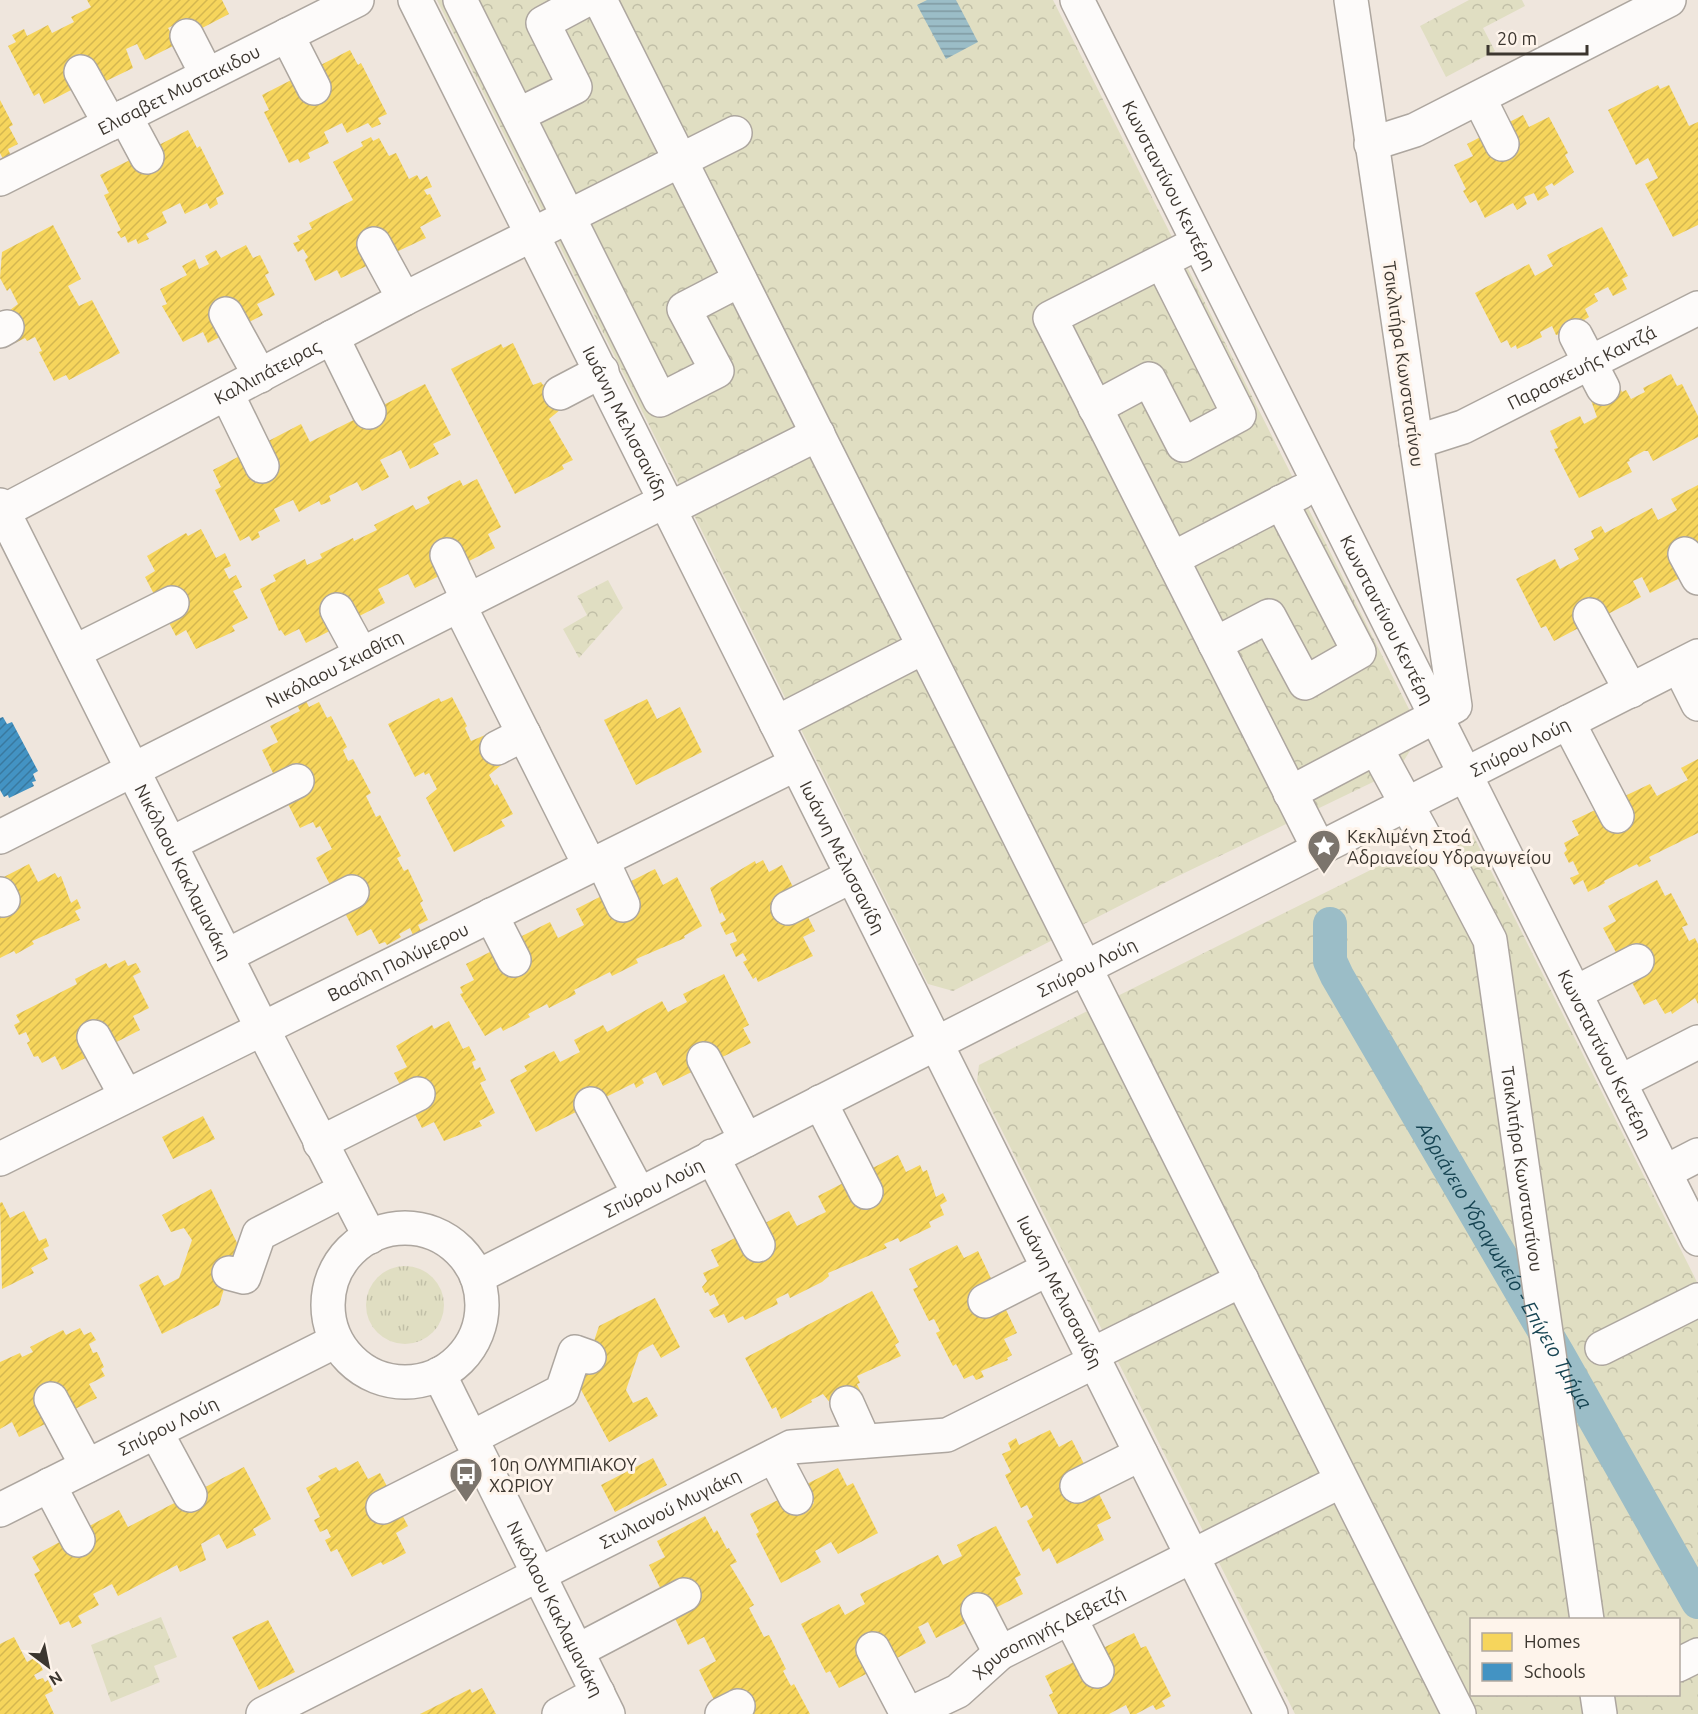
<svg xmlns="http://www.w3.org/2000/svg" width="1698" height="1714" font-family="Ubuntu,sans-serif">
<defs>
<pattern id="grass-tufts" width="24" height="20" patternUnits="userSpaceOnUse" patternTransform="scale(1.5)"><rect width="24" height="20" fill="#e0dec2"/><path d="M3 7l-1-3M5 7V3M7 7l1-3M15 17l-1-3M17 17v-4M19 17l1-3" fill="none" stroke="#c1bfa7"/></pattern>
<pattern id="park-crowns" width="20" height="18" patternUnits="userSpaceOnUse" patternTransform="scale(1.5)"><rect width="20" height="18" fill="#e0dec2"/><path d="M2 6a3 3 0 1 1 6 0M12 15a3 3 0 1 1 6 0" fill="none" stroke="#c1bfa7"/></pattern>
<pattern id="water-rules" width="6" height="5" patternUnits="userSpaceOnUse" patternTransform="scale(1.5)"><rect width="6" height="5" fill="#9bbdc7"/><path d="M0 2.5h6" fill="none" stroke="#809aa2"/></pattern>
<pattern id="homes-hatch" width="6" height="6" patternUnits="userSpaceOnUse" patternTransform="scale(1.5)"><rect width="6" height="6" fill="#f6d55c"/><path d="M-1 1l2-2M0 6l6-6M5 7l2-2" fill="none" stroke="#d4b750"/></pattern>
<pattern id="schools-hatch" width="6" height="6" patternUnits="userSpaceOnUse" patternTransform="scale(1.5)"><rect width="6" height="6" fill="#4393c3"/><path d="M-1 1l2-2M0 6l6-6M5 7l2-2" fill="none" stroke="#39799f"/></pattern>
</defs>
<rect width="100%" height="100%" fill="#efe6dd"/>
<path fill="url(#grass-tufts)" d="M366 1305a39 39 0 1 1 78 0a39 39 0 1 1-78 0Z"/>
<path fill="url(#park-crowns)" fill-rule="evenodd" d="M437,0H1053L1421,733L1398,770L1174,878L953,991L928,984Z
M1469,0H1522L1525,6L1483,28L1495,51L1446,77L1420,26Z
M608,580L623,608L579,658L563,629L587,615L577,596Z
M1451,830L1472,833L1698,1284V1714H1295L977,1081L979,1065ZM1472,1620H1678V1694H1472Z
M161,1617L177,1657L154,1666L160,1682L111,1702L91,1645Z"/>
<path fill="url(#water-rules)" d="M927,0H956L978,42L946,59L917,5Z"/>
<path fill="url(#homes-hatch)" d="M87,0H222L229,14L183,38L176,24L168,28L177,44L145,60L137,44L126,49L133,68L104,82L77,87L44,104L39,93L34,96L8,46L16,42L12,35L24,29L27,36L48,25L52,33L74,22L71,17L91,7Z
M350,50L358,65L361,63L387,114L378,118L381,124L372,128L368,123L347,133L342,123L324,132L329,143L308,153L310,158L300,163L298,159L289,163L264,112L269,110L262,95Z
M1658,85L1660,89L1669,85L1689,126L1698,122V225L1673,237L1645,184L1658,178L1648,158L1636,165L1608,110Z
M0,100L13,125L9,127L18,144L8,149L11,156L3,159L0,153Z
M1523,115L1529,127L1549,117L1568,153L1565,155L1574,172L1554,186L1552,183L1545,187L1549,195L1538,201L1534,193L1524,197L1527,204L1517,210L1513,203L1485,218L1476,200L1470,203L1463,191L1466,189L1454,165L1473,156L1467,144Z
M188,130L197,148L200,146L224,194L216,198L218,204L210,209L207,203L185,214L180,203L162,212L167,223L146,234L149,239L138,244L136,239L128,243L125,236L121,238L117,232L121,230L104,195L109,193L100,175L134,158L157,168L162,166L153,148Z
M371,137L373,141L379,138L389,156L396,153L409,179L417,175L420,180L427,176L432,187L424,190L427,195L430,194L441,216L420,227L426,238L341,278L337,270L315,281L305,260L308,257L303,249L298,252L293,243L300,241L297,236L312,229L309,223L353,200L333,162L363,146L361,142Z
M53,225L81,279L68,286L79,306L92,300L120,353L69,380L66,375L54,381L39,352L42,351L35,337L27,341L25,338L15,343L1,317L18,304L10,288L7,291L0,278L2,252Z
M1602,227L1628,276L1622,279L1627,289L1613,296L1608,287L1594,294L1598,301L1585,309L1589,317L1584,320L1588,329L1556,335L1552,326L1540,332L1542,337L1517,349L1516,345L1511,348L1507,340L1501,343L1475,293L1529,264L1535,276L1553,266L1547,255Z
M246,245L253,258L260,255L269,273L265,275L275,295L257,304L263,315L208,343L203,332L183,342L162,306L167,304L160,289L187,275L182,266L195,259L199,269L209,264L205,256L216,250L221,258Z
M513,343L533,385L541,382L543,385L553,380L566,405L549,419L573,460L562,465L564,469L515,494L451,369L501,344L503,348Z
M1671,374L1677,386L1682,384L1698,416V437L1653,461L1648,451H1644L1629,459L1630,461L1627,462L1632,472L1579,498L1554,449L1558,448L1550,431L1580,416L1584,424L1597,417L1589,395L1617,381L1622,392L1626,390L1631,399L1645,392L1643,388Z
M425,384L451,435L433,444L439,454L410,469L401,450L380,460L389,477L362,491L357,482L329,496L331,501L321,505L319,501L299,512L293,500L274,509L280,521L258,532L260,537L252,541L249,536L240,541L215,490L221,487L213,470L301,424L310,442Z
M477,479L501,527L488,534L495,548L415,588L408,574L378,589L385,603L306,643L299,629L285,636L281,630L279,631L260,589L276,581L273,575L305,559L307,565L322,558L320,554L353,538L354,541L377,530L374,525L413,505L416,510L430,503L427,497L460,480L463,486Z
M1698,485V553L1686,575L1650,593L1642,577L1633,581L1641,597L1606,615L1598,599L1594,602L1588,623L1554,641L1546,626L1541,628L1516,579L1555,559L1560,569L1579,559L1574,549L1594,538L1591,531L1601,526L1605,533L1652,508L1658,520L1677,510L1671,499Z
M201,529L216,558L225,553L231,566L224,569L229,579L236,575L242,587L233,591L248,618L232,626L235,631L196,649L186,630L176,636L145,577L155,571L147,556L186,533L188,536Z
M452,697L467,726L465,728L471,741L490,733L505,762L489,775L495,786L497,784L513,814L501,820L505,826L454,852L426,798L437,789L429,773L425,775L424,772L415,777L388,724L439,698L441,702Z
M305,699L309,707L319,702L327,718L331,716L347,747L343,750L348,761L353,759L371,793L366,796L376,817L380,815L401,856L397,858L404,871L408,869L423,901L420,903L428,920L418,925L421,931L413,935L410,928L399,934L401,937L387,945L385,942L379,944L371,929L357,936L316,858L332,849L320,826L316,828L313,822L300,828L284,796L262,750L278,742L270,726L300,711L296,703Z
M647,699L657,719L680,707L702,752L636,785L604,720Z
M1698,759V833L1649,857L1651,861L1639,867L1637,864L1604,881L1605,883L1588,892L1583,880L1574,885L1570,878L1579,874L1573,861L1569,863L1564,853L1567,850L1564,843L1579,835L1572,821L1650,784L1657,796L1688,780L1681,768Z
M763,860L769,872L782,865L815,931L803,937L813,956L758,982L756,977L753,979L743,962L747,960L743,953L736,957L730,944L737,941L733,932L726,935L720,923L726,920L722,912L720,914L710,888L755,861L756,864Z
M29,864L38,882L55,873L58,878L61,876L71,903L77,899L81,908L75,911L80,920L32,941L34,944L16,954L14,951L0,958V879Z
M655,869L663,885L677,877L702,926L684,936L685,938L636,959L638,963L612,976L610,972L574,990L576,994L549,1008L547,1004L528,1014L530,1017L503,1031L501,1027L485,1036L460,994L463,993L460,987L474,980L466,964L550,922L558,938L584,925L576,909Z
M1657,880L1665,896L1671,893L1688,925L1682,927L1689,941L1695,938L1698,944V1004L1695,998L1672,1014L1671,1011L1665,1014L1656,999L1644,1005L1603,928L1616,921L1608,906Z
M125,960L128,966L136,963L141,972L133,976L149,1008L133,1016L140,1030L62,1070L55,1056L42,1063L38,1056L34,1057L27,1043L30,1041L26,1032L19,1035L14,1025L20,1022L16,1015L77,984L75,979L106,963L109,968Z
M724,974L749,1025L743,1028L751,1043L663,1086L656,1072L642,1079L644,1083L636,1088L634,1083L536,1132L510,1080L527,1071L524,1066L554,1051L560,1062L580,1052L574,1040L603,1025L607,1032L662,1001L668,1012L687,1002L683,994Z
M449,1021L463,1049L469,1046L476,1060L472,1062L475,1070L480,1067L486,1080L480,1083L495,1113L479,1121L482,1126L444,1141L434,1122L422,1128L394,1073L407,1067L396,1046L432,1025L434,1029Z
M203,1116L215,1139L173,1159L162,1137Z
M898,1155L906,1172L920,1165L923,1172L927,1170L936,1197L943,1193L947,1201L940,1205L944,1215L929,1222L931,1227L900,1242L898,1238L884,1244L887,1248L828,1273L829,1276L822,1282L790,1298L788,1293L776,1299L778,1304L745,1320L743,1316L728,1323L724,1314L714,1318L709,1310L719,1305L714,1294L710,1296L708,1292L705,1293L702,1287L707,1281L703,1273L719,1266L711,1250L789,1211L797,1226L826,1212L818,1196Z
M211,1189L238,1245L219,1305L162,1334L139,1285L158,1275L164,1286L179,1278L192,1240L184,1228L171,1232L162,1215Z
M2,1202L10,1218L24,1211L39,1241L46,1238L49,1246L43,1249L48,1259L31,1268L34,1273L2,1289L0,1203Z
M957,1245L964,1258L978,1251L1017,1333L1004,1339L1012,1355L1007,1358L1008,1360L981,1371L984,1377L976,1380L973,1375L964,1379L956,1364L953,1366L936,1333L940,1331L934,1319L929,1321L913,1289L918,1287L909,1269Z
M872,1291L899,1342L895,1345L901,1356L857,1376L860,1383L857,1384L862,1395L835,1409L823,1394L811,1400L812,1402L781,1419L776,1407L772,1409L745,1358Z
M655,1298L680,1347L661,1358L653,1344L639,1352L626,1390L633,1403L647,1397L658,1416L609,1442L579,1386L599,1326Z
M80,1328L84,1335L91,1332L96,1340L89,1344L93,1353L97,1352L104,1367L101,1369L105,1376L89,1384L97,1398L19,1437L12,1422L0,1429V1362L20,1353L22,1357L33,1352L30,1347L63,1330L66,1335Z
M1050,1430L1059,1447L1072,1440L1111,1518L1097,1525L1104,1540L1057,1564L1049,1548L1043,1552L1027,1521L1033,1517L1027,1505L1021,1508L1005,1475L1011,1472L1002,1454L1011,1450L1008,1443L1016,1438L1019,1445Z
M653,1458L667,1485L615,1512L601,1485Z
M358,1461L368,1479L380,1473L408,1526L396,1533L406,1553L383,1565L381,1562L352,1577L337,1549L331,1552L325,1540L331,1537L327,1529L320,1532L314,1520L320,1517L306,1488L321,1480L318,1476L336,1467L339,1471Z
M244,1467L271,1519L253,1529L256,1535L227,1549L219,1534L201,1544L206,1560L180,1572L177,1565L118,1596L112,1584L93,1594L99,1605L78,1616L82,1623L72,1628L69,1621L60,1625L34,1574L40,1571L32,1557L119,1510L128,1527Z
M838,1468L847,1486L853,1483L878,1533L838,1554L831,1542L815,1551L821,1562L781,1583L756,1534L759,1532L750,1514L788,1495L805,1508L814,1503L805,1485Z
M705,1516L714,1533L717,1530L727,1549L729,1548L737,1562L730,1565L754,1605L749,1608L764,1637L769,1635L786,1669L783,1671L791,1686L794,1684L810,1714H742L717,1706L699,1670L716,1661L704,1637L688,1645L649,1565L665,1557L657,1541Z
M996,1526L1021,1575L1015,1578L1023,1594L989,1611L967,1602L962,1605L970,1621L936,1638L928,1622L918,1627L926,1643L839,1688L830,1671L826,1673L801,1624L839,1604L845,1615L865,1604L860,1594L938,1555L943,1565L962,1556L957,1545Z
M268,1620L295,1672L259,1690L232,1637Z
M1134,1633L1141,1648L1146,1646L1171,1696L1162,1701L1165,1706L1156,1710L1153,1705L1136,1714H1130L1126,1705L1109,1714H1058L1049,1695L1053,1693L1045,1676Z
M14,1637L27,1662L36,1657L43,1670L34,1675L37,1680L43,1678L45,1682L48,1680L53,1691L45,1695L54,1714H0V1644Z
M482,1688L496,1714H420L470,1689L472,1693Z"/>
<path fill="url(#schools-hatch)" d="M3,717L7,724L12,722L38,771L33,774L36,781L32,782L34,786L9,798L8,795L4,797L0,790V718Z"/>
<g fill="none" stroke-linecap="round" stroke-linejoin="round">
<path stroke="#9bbdc7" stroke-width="34" id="s1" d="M1330,924V961L1337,976L1559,1356L1698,1602"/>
<g stroke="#ada69f" stroke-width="36">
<g id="street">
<path id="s2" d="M415,0L1271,1714"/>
<path d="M460,0L660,400L717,371L684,309L740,280"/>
<path d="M600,0L1459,1714"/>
<path id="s3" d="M1077,0L1698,1239"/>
<path d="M287,35L314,88"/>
<path d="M187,36L207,75"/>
<path d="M81,72L110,124"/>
<path d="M1479,98L1502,144"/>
<path d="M518,115L575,87L543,23L586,0"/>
<path d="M125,116L147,157"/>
<path d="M1371,144L1415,130L1669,0"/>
<path id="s4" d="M0,179L357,0"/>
<path d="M1198,243L1050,318L1319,849"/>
<path d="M374,244L404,299"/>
<path d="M226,314L260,376"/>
<path d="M0,331L7,327"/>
<path d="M1576,336L1603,388"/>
<path d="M332,337L369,412"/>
<path d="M560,393L602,371"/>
<path d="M227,394L262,466"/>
<path d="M1095,408L1149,379L1183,445L1239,415L1162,262"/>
<path id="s5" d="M1416,442L1463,427L1698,308"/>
<path d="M671,508L818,434"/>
<path id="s6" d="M0,513L404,299L735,133"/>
<path d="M1685,554L1698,578"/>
<path d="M447,555L468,600"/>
<path d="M1172,559L1301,492"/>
<path d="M459,605L590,866"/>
<path d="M337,610L361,654"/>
<path d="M1590,615L1631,691"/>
<path d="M1215,644L1269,616L1305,683L1359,652L1281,502"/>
<path d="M74,652L172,603"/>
<path d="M1679,666L1698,704"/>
<path d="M1568,722L1617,816"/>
<path d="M776,723L924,647"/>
<path d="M497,748L524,734"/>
<path id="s7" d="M1376,748L1425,838L1448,860L1490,940L1587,1620"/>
<path d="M1290,793L1455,706L1351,0"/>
<path id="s8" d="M0,837L667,500"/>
<path d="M170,844L297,781"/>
<path d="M602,860L623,905"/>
<path d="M0,894L3,900"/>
<path d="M788,908L852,876"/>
<path d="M491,915L514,960"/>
<path d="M226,956L352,892"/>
<path d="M1575,993L1637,961"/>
<path d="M94,1037L126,1096"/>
<path d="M704,1059L746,1140"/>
<path d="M1620,1082L1698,1042"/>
<path d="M820,1102L866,1192"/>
<path d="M591,1104L639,1194"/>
<path d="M320,1143L418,1094"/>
<path d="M712,1156L758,1245"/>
<path id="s9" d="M0,1159L796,764"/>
<path d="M1665,1172L1698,1155"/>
<path d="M229,1273L244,1277L259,1234L345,1190"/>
<path d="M985,1301L1048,1269"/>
<path d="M1602,1348L1698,1300"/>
<path d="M1091,1355L1242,1280"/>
<path d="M51,1399L87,1466"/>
<path d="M847,1403L864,1441"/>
<path d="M156,1432L190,1495"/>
<path d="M471,1438L562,1391L575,1352L589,1357"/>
<path d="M774,1456L796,1498"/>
<path d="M49,1485L78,1540"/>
<path d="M1077,1486L1141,1454"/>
<path d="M383,1507L480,1458"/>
<path id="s10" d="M0,1510L336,1341"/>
<path d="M978,1610L1000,1653"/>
<path d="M1070,1618L1097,1671"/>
<path d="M873,1649L907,1714"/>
<path d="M577,1651L684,1595"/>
<path d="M1678,1665L1698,1655"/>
<path d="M1597,1694L1600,1714"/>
<path id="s11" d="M263,1714L791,1447L947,1435L1094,1362"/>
<path d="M559,1714L598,1693"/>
<path d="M722,1714L738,1706"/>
<path id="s12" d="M910,1714L958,1691L1000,1653L1341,1481"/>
</g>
</g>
<g stroke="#ada69f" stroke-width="36">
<g id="secondary">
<path id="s13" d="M0,505L262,1028L370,1237"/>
<circle cx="405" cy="1305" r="77"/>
<path id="s14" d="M477,1277L1698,656"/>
<path id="s15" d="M439,1374L608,1714"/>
</g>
</g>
<use href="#street" stroke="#fdfbfa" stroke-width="33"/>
<use href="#secondary" stroke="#fdfbfa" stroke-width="33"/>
</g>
<defs>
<g id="sight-pin" transform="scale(1.725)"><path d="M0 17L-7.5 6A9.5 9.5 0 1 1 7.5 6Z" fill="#7b746c" stroke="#fef4eb"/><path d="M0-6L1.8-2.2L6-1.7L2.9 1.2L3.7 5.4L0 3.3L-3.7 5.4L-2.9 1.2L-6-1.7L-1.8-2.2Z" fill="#fff"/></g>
<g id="bus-pin" transform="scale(1.725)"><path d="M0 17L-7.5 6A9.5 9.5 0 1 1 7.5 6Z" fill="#7b746c" stroke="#fef4eb"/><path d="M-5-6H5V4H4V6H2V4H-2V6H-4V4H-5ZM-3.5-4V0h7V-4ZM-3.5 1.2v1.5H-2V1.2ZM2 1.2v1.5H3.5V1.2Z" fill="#fff"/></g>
</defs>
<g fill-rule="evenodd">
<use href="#sight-pin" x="1324" y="846"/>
<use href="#bus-pin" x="466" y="1474"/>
</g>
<g text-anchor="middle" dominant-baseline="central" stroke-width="6" stroke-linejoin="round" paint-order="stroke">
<g font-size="18" fill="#3c362f" stroke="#fef4eb">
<text stroke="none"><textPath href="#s4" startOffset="200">Ελισαβετ Μυστακιδου</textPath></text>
<text stroke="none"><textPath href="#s3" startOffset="207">Κωνσταντίνου Κεντέρη</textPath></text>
<text transform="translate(1404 364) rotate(82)">Τσικλιτήρα Κωνσταντίνου</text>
<text stroke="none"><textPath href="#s5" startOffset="182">Παρασκευής Καντζά</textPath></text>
<text stroke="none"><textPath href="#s6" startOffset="302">Καλλιπάτειρας</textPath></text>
<text stroke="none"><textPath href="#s2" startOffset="472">Ιωάννη Μελισσανίδη</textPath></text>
<text stroke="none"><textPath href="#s3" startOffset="693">Κωνσταντίνου Κεντέρη</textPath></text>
<text stroke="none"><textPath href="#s8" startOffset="374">Νικόλαου Σκιαθίτη</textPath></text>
<text stroke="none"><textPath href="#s14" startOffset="1170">Σπύρου Λούη</textPath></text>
<text stroke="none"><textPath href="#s2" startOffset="958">Ιωάννη Μελισσανίδη</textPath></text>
<text stroke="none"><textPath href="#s13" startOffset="410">Νικόλαου Κακλαμανάκη</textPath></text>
<text stroke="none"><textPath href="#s9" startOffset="444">Βασίλη Πολύμερου</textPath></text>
<text stroke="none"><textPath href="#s14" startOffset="684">Σπύρου Λούη</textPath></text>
<text stroke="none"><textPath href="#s3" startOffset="1179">Κωνσταντίνου Κεντέρη</textPath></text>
<text stroke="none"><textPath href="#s7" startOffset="456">Τσικλιτήρα Κωνσταντίνου</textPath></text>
<text stroke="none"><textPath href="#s14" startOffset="198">Σπύρου Λούη</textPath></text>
<text stroke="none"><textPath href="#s2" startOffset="1444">Ιωάννη Μελισσανίδη</textPath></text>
<text stroke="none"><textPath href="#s10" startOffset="188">Σπύρου Λούη</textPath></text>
<text stroke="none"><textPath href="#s11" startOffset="456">Στυλιανού Μυγιάκη</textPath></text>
<text stroke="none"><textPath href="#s15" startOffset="262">Νικόλαου Κακλαμανάκη</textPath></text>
<text stroke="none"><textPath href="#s12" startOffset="162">Χρυσοπηγής Δεβετζή</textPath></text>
</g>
<g font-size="18" fill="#3c362f" stroke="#fef4eb" text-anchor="start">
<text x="1347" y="836">Κεκλιμένη Στοά<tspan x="1347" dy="21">Αδριανείου Υδραγωγείου</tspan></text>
<text x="489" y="1464">10η ΟΛΥΜΠΙΑΚΟΥ<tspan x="489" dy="21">ΧΩΡΙΟΥ</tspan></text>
</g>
<g font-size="20" font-style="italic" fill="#164452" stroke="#fef4eb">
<text stroke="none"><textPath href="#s1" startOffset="388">Αδριάνειο Υδραγωγείο - Επίγειο Τμήμα</textPath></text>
</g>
</g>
<rect x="1470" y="1618" width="210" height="78" fill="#fef4eb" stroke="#b0a8a0" stroke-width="1.5"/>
<rect x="1482" y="1633" width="30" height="18" fill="#f6d55c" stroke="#b0a8a0" stroke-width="1.5"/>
<text x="1524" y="1648" font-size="18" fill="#3c362f">Homes</text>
<rect x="1482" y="1663" width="30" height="18" fill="#4393c3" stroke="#b0a8a0" stroke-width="1.5"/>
<text x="1524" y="1678" font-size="18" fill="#3c362f">Schools</text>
<g transform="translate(48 1666) rotate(148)" stroke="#fef4eb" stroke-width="4.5" paint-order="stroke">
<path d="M0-4.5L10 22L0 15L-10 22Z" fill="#3c362f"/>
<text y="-9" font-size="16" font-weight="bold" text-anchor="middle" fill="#3c362f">N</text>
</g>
<path d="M1488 45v9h99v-9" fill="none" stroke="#3c362f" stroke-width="3"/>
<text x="1497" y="45" font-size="18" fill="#3c362f" stroke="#fef4eb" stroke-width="4.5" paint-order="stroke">20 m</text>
</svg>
